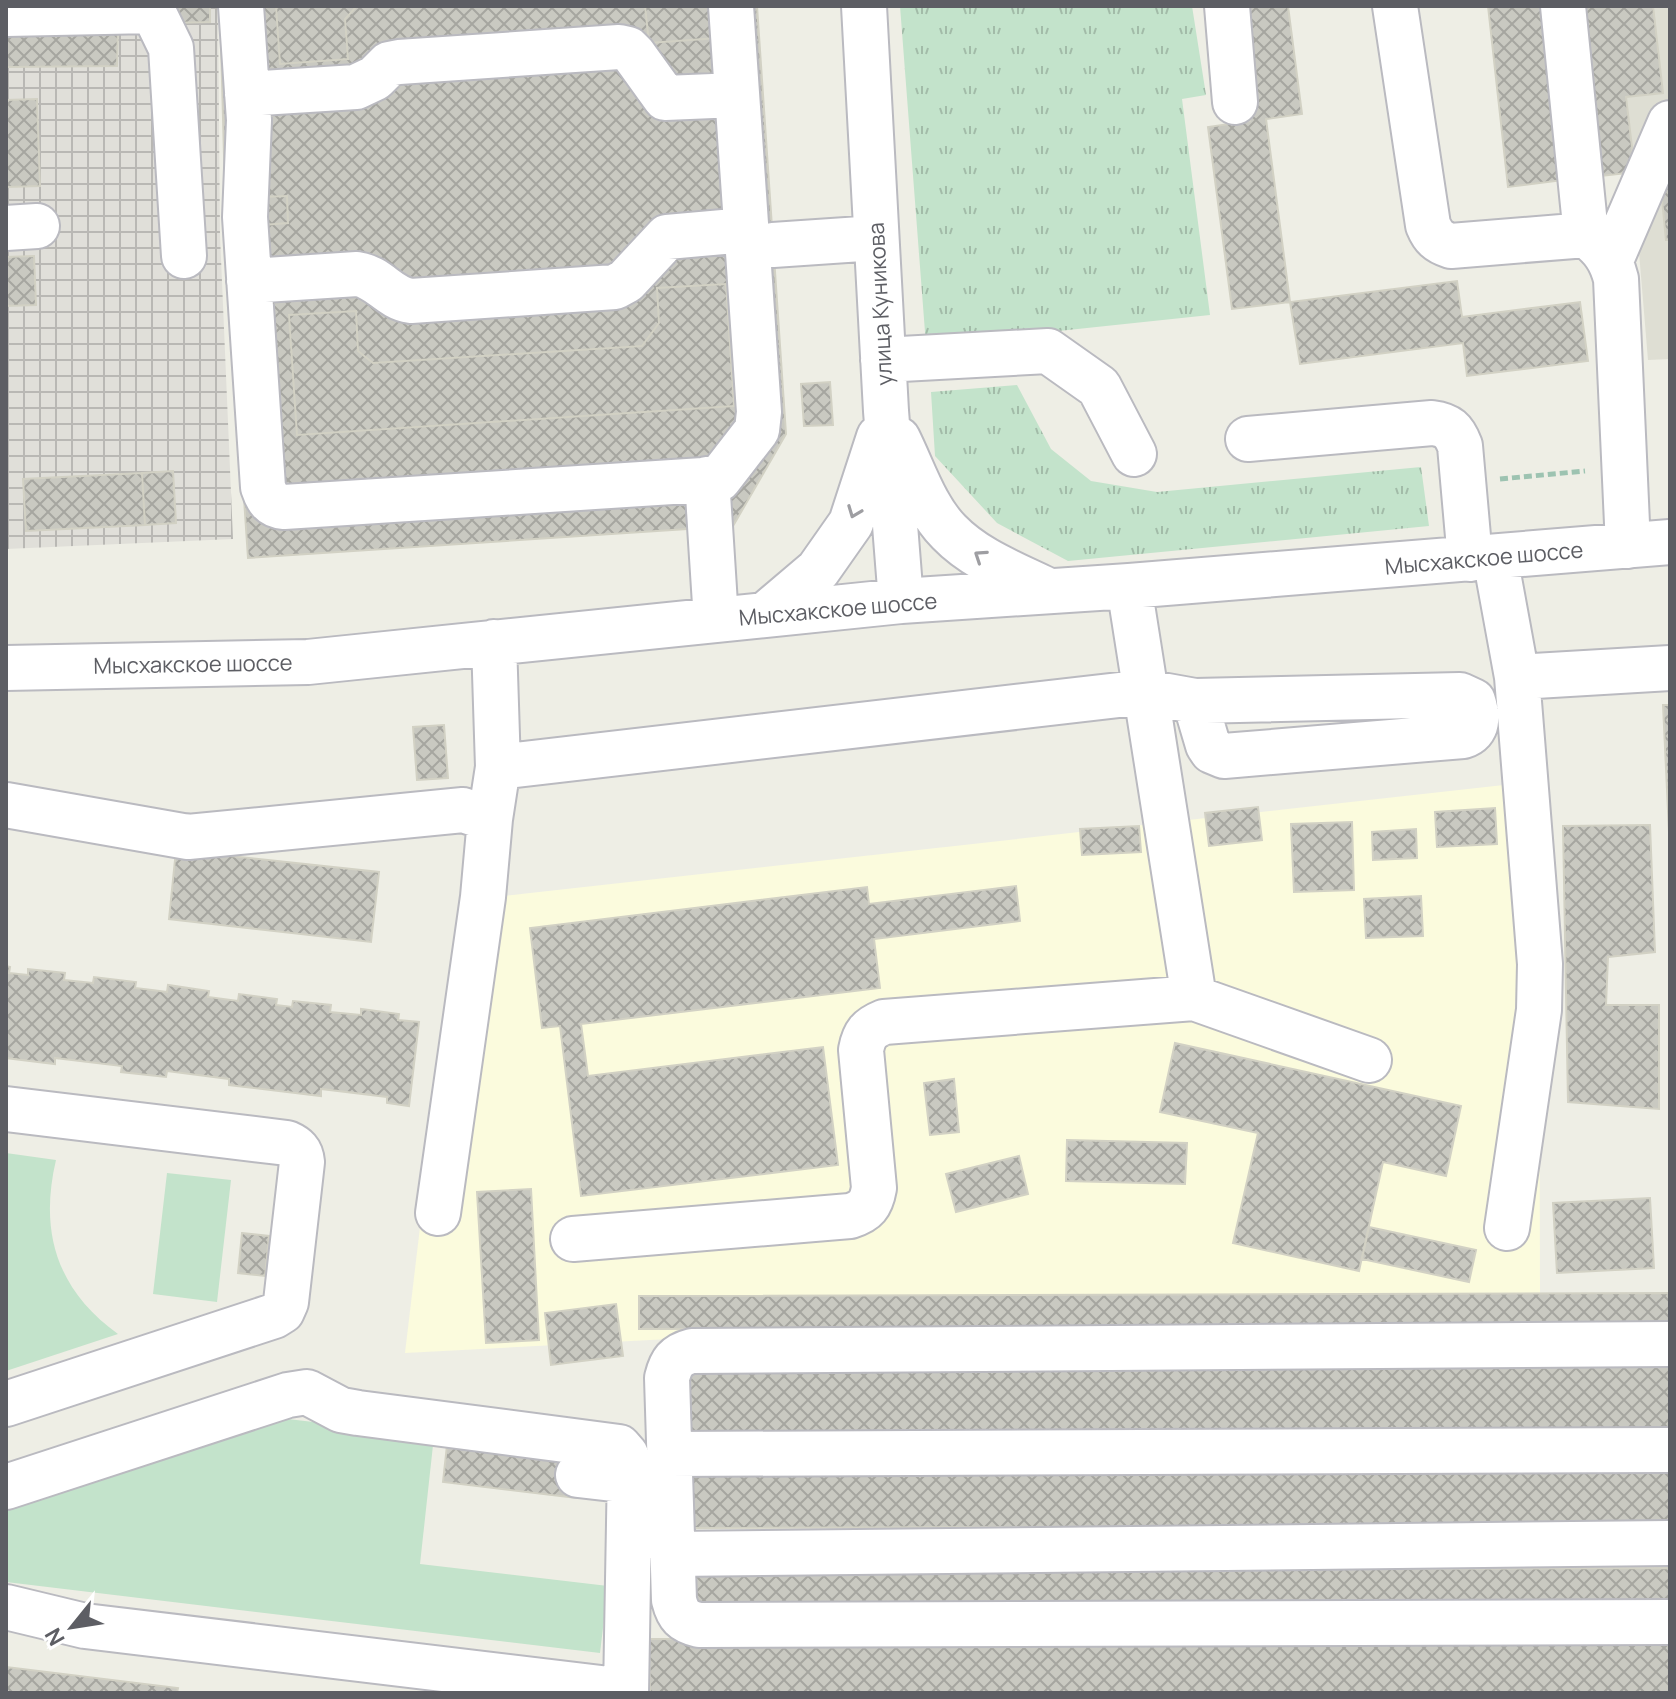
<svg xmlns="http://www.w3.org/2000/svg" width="1676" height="1699" font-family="Manrope,sans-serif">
<defs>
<pattern id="industrial-grid" width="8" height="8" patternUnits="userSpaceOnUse" patternTransform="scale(2)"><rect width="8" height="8" fill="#e0dfd9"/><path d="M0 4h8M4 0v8" fill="none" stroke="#b9b8b4"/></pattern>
<pattern id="grass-tufts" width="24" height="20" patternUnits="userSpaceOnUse" patternTransform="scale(2)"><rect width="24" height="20" fill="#c3e3cb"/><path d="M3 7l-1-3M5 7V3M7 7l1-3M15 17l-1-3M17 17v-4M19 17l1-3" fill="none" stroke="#a2bba8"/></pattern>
<pattern id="building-cross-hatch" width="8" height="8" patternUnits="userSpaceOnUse" patternTransform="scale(2)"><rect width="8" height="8" fill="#c9c9c1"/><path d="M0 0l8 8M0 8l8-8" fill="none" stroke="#a6a6a0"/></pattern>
</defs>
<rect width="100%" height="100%" fill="#eeeee5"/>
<path fill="#fbfbdd" d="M1539,781L1540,1293L405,1353L459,901Z"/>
<path fill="url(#industrial-grid)" d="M6,6H218L220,235L233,539L6,549Z"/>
<path fill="#deded3" d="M1653,6H1670V359L1648,360L1626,97L1663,92Z"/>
<path fill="url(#grass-tufts)" d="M900,6H1192L1206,95L1182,99L1210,315L926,345Z
M1017,385L1051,449L1091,481L1157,492L1421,467L1429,526L1068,561L997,523L935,456L931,392Z"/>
<path fill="#c3e3cb" d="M6,1153L56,1160C39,1232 57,1290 118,1334L6,1371Z
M167,1173L231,1180L217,1302L153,1294Z
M279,1418L434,1436L420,1564L608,1586L600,1653L6,1582V1507Z"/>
<path fill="url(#building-cross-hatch)" stroke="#d2d1c4" stroke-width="2" d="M171,6H210V22L171,23Z
M220,6H757L786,434L733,526L248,558L226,230Z
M276,6H357L345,19L348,59L280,64Z
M645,6H716L718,38L649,43Z
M1233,6H1288L1302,114L1266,119L1290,302L1232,309L1208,127L1250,121Z
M1488,6H1545L1564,180L1508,187Z
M1583,6H1653L1663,93L1626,97L1635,172L1601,176Z
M118,28L117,66L6,67V29Z
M37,99L40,186L6,187V100Z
M1670,178V240H1666L1660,179Z
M287,196L288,223L263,225L262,197Z
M34,256L36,305L6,306V257Z
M1457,281L1462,317L1580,302L1588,361L1467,376L1463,343L1300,364L1290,302Z
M726,284L734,406L297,435L289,315L356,311L358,351L373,363L642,346L659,323L657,288Z
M830,382L833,425L804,426L801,384Z
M173,471L176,523L145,525L142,473Z
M142,473L145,525L26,531L23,479Z
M1663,705H1670V832H1669Z
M444,725L448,778L417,780L413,727Z
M1258,807L1262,840L1209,846L1205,813Z
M1495,808L1497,844L1437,847L1435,812Z
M1352,822L1354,890L1294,892L1291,824Z
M1650,825L1655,952L1608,957L1606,1005H1659V1109L1568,1102L1563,826Z
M1139,826L1141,852L1082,855L1080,829Z
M1416,829L1417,858L1373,860L1372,832Z
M176,850L379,872L371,942L169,919Z
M1016,886L1020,921L874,939L880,988L581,1024L588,1076L823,1047L838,1165L581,1196L560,1026L542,1028L530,928L867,887L869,904Z
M1421,896L1423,936L1366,938L1364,899Z
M6,966L10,967L9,973L28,975V969L65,973L64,980L93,983L94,977L136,982L135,988L152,990L167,992L168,985L209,991L208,997L238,1001L239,994L277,999L276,1005L292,1007L293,1001L331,1005L330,1012L361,1015V1009L399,1014L398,1020L419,1022L409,1106L387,1103V1097L321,1089V1096L229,1085V1079L167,1071L166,1077L121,1072L122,1066L55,1058V1064L6,1058Z
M1175,1043L1461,1106L1446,1176L1383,1162L1359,1271L1233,1243L1258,1133L1160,1112Z
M954,1079L959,1132L930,1135L924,1083Z
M1067,1140L1187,1143L1185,1184L1066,1181Z
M1019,1156L1028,1194L956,1212L946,1174Z
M531,1189L539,1340L486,1343L477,1192Z
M1650,1198L1654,1268L1557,1273L1553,1203Z
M1369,1227L1476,1250L1469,1282L1362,1259Z
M242,1233L269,1236L265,1276L238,1273Z
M1670,1293V1326L639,1329V1296Z
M616,1304L623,1356L551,1365L545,1313Z
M1670,1365V1429L687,1432L686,1369Z
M448,1436L581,1452L576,1498L443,1482Z
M1670,1465V1525L685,1528V1468Z
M1670,1568V1605L688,1608L687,1571Z
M1670,1636V1693H650L649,1639Z
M6,1667L178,1688L177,1693H6Z"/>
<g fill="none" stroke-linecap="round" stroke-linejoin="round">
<g stroke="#babac0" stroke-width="48">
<path id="minor" d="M241,6L249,120L245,217L263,487C267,499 271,506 284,507L719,479L757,430L759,412L731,6
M864,6L886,411L901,601
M1227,6L1235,102
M1395,6L1428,225C1433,237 1438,242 1451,246L1586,235C1603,248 1611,259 1616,279L1628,546
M1563,6L1586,235
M6,14L153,11L171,48L184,256
M247,94L356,87L375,78L389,64L399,62L619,47L628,49L634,55L665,98L737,95
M6,228L37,226
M773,245L876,238
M1611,260L1670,123
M249,281L357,274C379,277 389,298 411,301L615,287L626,281L667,237L746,230
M883,360L1048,351L1099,387L1134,454
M898,439C913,469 925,508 949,532C975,559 1012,573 1045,589
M1248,439L1432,423C1448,425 1454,430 1460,446L1470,559
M707,479L716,620
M1495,557L1517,677L1540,964L1539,1010L1507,1228
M1129,586L1194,998
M765,615L818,570L851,523L879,437
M6,668L308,662L901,601L1129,586L1670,542
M1517,677L1670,668
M498,767L1145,692L1195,701L1460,695L1473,701C1478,716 1479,731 1463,736L1224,756L1212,751L1208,745L1195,701
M6,805L188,837L463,810L490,819
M6,1109L287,1143C296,1147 301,1151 302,1162L286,1302L282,1311L274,1316L6,1404
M438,1213L483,897L490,819L498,767L494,642
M573,1239L850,1216C866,1211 871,1205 874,1188L861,1050C864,1034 869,1028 884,1022L1194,998L1369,1060
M1670,1344L692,1351C676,1355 671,1362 667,1378L674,1600C678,1616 683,1621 699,1625L1670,1622
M669,1454L1670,1450
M578,1475L630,1481
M6,1487L288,1395L307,1392L341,1410L358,1413L619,1447L626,1455L630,1467L626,1693
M672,1554L1670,1543
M6,1607L85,1626L626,1691"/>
</g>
<path stroke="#9dc3b1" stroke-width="5" stroke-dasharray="8 4" stroke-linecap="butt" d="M1500,479L1585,471"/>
<use href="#minor" stroke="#fff" stroke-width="44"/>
</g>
<defs><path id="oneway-chevron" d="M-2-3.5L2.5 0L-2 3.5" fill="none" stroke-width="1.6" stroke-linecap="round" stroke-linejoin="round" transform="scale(2)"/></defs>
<g stroke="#9e9ea2">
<use href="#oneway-chevron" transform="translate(854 512) rotate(111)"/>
<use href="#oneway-chevron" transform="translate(980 556) rotate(-146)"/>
</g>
<g text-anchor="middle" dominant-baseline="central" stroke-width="8" stroke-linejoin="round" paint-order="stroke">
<g font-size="22" fill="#5d5e64" stroke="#fff">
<text transform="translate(880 304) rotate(-93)">улица Куникова</text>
<text transform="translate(1484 558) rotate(-5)">Мысхакское шоссе</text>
<text transform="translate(838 609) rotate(-5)">Мысхакское шоссе</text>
<text transform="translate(193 664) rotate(-1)">Мысхакское шоссе</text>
</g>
</g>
<rect width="1676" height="1699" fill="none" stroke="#5d5e64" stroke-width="16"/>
<g transform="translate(72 1627) rotate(240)" stroke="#ffffff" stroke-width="6" paint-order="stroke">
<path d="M0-6L14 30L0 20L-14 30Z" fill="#5d5e64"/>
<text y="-12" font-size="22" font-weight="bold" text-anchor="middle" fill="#5d5e64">N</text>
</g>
</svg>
